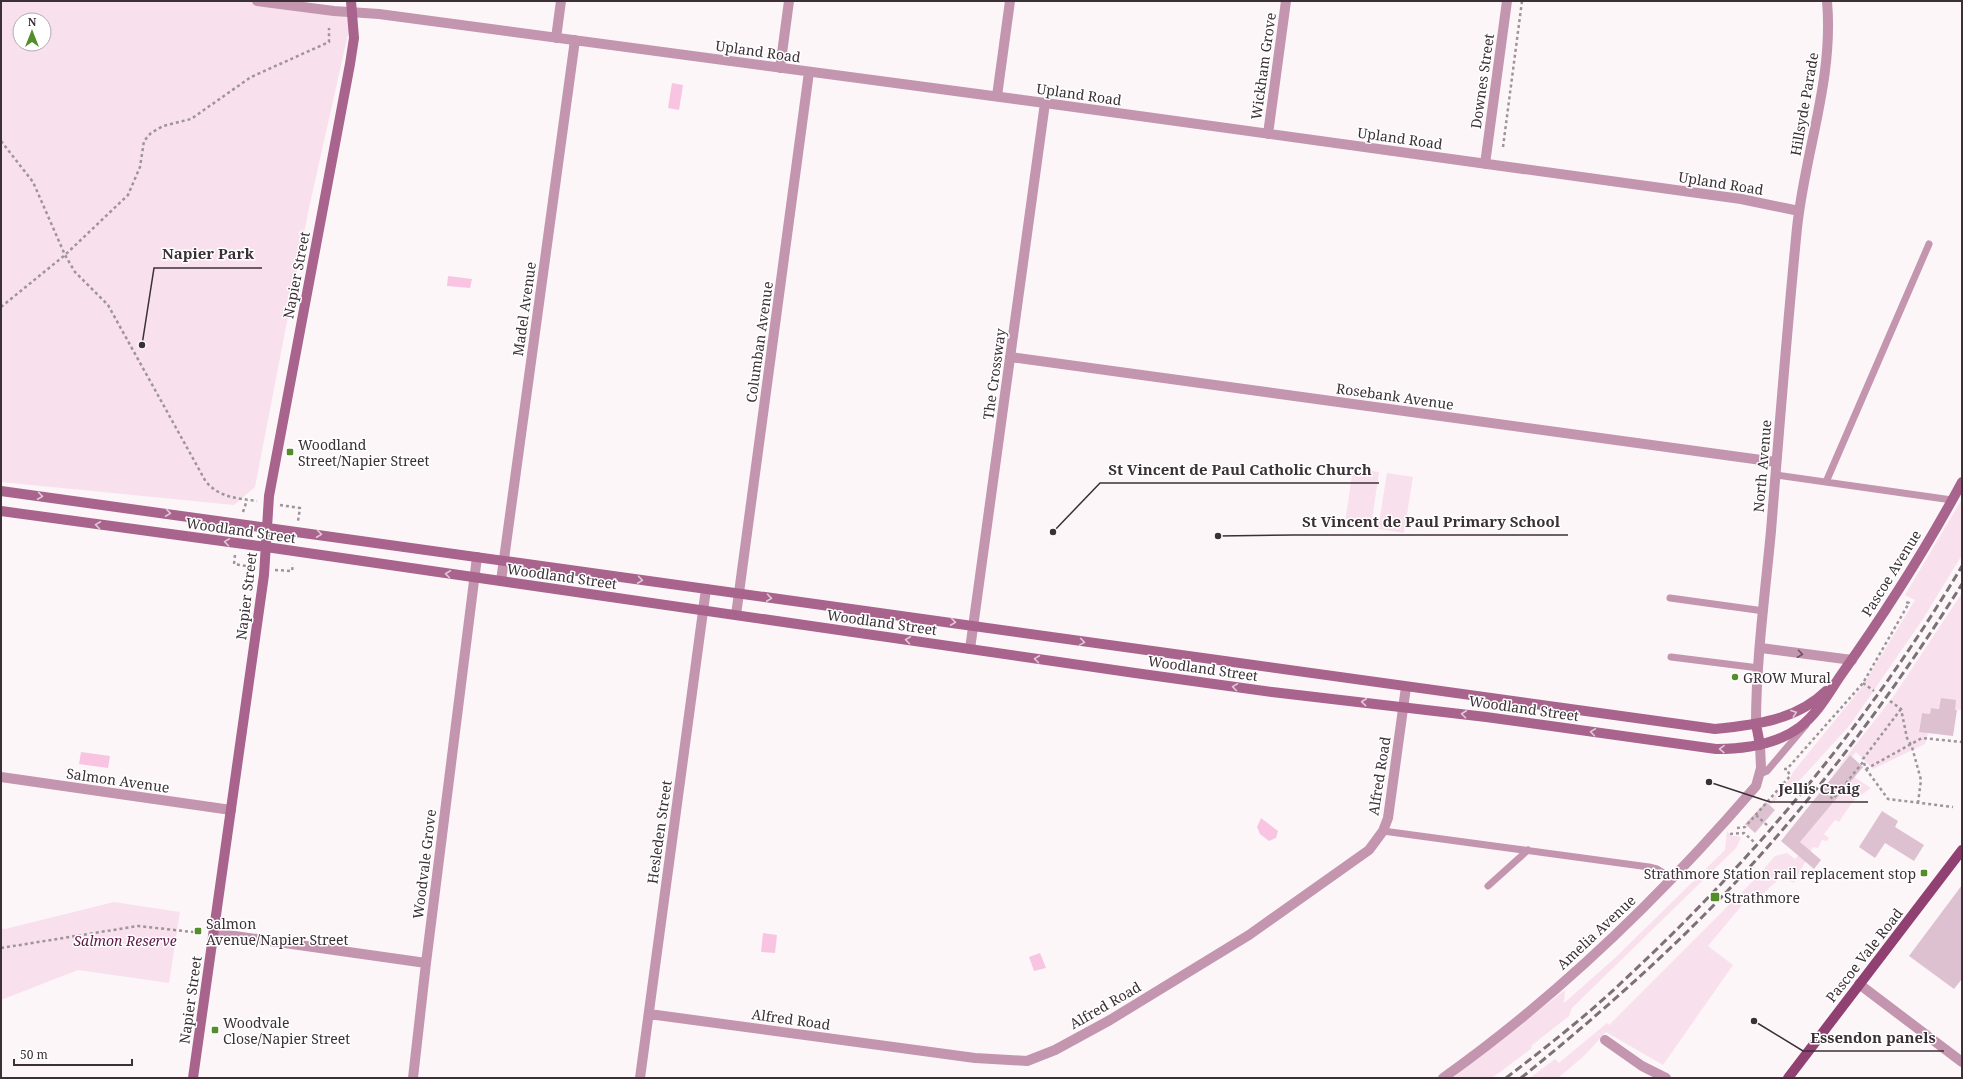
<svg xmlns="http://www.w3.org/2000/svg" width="1963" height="1079" font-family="'Noto Serif',serif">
<rect width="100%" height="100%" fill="#fcf6f9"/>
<path fill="#f8e0ec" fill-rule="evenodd" d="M1,1H257L353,12L309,208L255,487L234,505L1,482ZM20,20H44V44H20Z
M1353,468L1379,472L1371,527L1345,523Z
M1387,473L1413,477L1404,533L1378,529Z
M1962,499V555L1923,619L1850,725L1799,781L1770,805L1768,804L1791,777L1793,772L1862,687L1915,600L1905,595Z
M1962,593V710L1931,708L1930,714L1922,713L1919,731L1928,733L1925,744L1873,769L1856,752L1852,757L1850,755L1829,779L1893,697Z
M1854,777L1871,788L1853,801L1839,822L1835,820L1824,834L1829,838L1827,841L1822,840L1818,848L1813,847L1794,883L1781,877L1754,902L1748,898L1708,946L1733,965L1663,1065L1606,1032L1584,1056L1558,1078H1530L1555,1059L1559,1063L1607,1023L1609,1025L1756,878L1775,856L1787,853L1795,859L1806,847L1800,842Z
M1727,831L1731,836H1738L1741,838L1736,848L1572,1008L1569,1016L1531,1046L1532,1048L1492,1078H1452L1565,990L1564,1003L1615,958L1725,850Z
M114,902L180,912L169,983L78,970L1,1000V928L5,929Z"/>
<path fill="#f9c4e1" d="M672,83L683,85L679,110L668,108Z
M448,276L472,279L470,288L447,286Z
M81,752L110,756L108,768L79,764Z
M1261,818L1278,831L1276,838L1269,841L1260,834L1257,827Z
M763,933L777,935L775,953L761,952Z
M1040,953L1046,968L1034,971L1029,957Z"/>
<path fill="#dec1d0" d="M1941,698L1956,700L1955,710H1957L1953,736L1919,732L1922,713L1930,714L1931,708L1939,709Z
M1850,755L1863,767L1800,842L1821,860L1814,869L1781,841Z
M1766,802L1775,810L1755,833L1745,824Z
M1882,811L1898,821L1895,827L1924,845L1914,861L1885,843L1875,858L1859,847Z
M1962,885V979L1954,989L1909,956Z"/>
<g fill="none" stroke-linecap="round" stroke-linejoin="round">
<path stroke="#9d9599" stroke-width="2.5" stroke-dasharray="3 3" stroke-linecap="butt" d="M1,141L33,182L65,255L75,272L108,305L206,482C221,498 236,498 257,501
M1503,147L1522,1
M1,307L65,255L128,195L140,167L144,141L151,133L163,126L191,119L251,77L329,42V28
M280,505L300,508L298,521
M243,512L247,500
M235,555L234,564L253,567
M275,570L292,571L293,564
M1863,683L1874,691
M1890,701L1901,709L1907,738L1912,747L1921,780L1918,803
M1864,763L1866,769L1888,799L1953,807
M1784,769H1787L1863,683L1909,603L1906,602
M1866,769L1922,738L1962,742
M1821,789L1833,799L1863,762V759L1901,709
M1756,815L1768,826
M1737,828L1745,827L1790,776L1787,769
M1730,834L1744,833L1754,842
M1,948L138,926L202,933"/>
<path stroke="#c495af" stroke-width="7" d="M1776,475L1952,500
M1826,482L1929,244
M1670,598L1764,611
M1671,657L1759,668
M1760,774L1767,771L1806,725
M1383,831L1649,867L1657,869L1673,879
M1488,886L1528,850"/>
<path stroke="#c495af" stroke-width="10" d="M257,1L334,11L379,14L1045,103L1741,199L1799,211
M556,38L561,1
M780,68L789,1
M997,96L1010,1
M1268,134L1286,1
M1485,164L1507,1
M1010,357L1776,462
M501,581L575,40
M736,615L809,72
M1761,648L1852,660
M970,649L1045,103
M1756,724C1756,660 1765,595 1771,531C1779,430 1787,329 1797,228C1805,151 1834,79 1827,1
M1,777L231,810
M214,933L426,963L477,557
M1859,984L1962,1062
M649,1014L975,1058L1027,1061L1055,1050L1110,1020L1249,935L1369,850L1383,831L1388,818L1406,687
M1605,1040L1642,1066L1666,1078
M413,1078L426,963
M640,1078L706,589
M1443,1078C1557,997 1665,892 1756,786L1761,768L1760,745"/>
<path stroke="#a8648c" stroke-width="10" d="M1,491L1715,729C1755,725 1797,720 1826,691
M1,511L266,547L1135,673L1272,692L1486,717L1716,749C1744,749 1776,745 1800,727C1818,713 1828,694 1841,675C1885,613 1926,549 1962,482
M1756,724L1760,745
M193,1078L264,575L269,496L350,64L354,38L351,1"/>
<path stroke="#914072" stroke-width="10" d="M1788,1078L1962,850"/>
<path stroke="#7b7176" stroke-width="3" stroke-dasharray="8 4" stroke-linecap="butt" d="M1506,1078C1545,1048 1585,1017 1621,983C1753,861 1870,721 1962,566
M1521,1078C1579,1031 1636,982 1689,930C1794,827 1884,708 1962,584"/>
</g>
<defs><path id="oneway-chevron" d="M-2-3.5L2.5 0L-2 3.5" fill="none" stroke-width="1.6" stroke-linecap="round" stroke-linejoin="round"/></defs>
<g stroke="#e1c9d7">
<use href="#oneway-chevron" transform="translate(40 496) rotate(8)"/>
<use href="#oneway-chevron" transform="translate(168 513) rotate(8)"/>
<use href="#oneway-chevron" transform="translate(98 525) rotate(-172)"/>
<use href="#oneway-chevron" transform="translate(319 534) rotate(8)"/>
<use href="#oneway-chevron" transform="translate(227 542) rotate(-172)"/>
<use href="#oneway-chevron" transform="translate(448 574) rotate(-172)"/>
<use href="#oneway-chevron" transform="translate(640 580) rotate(8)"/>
<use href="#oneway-chevron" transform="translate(769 598) rotate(8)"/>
<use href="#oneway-chevron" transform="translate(953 622) rotate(8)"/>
<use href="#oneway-chevron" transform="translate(908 640) rotate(-172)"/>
<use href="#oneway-chevron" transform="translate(1082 642) rotate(9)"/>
<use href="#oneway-chevron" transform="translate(1037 659) rotate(-172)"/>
<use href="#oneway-chevron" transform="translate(1235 687) rotate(-172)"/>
<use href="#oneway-chevron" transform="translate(1364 702) rotate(-174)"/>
<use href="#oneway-chevron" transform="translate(1794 713) rotate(-20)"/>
<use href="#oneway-chevron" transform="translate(1464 714) rotate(-173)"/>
<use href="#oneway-chevron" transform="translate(1593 732) rotate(-172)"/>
<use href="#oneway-chevron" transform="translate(1722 749) rotate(-179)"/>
</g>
<use stroke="#6b5360" href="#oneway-chevron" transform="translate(1800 654) rotate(8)"/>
<g fill="#548d29" stroke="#fff" stroke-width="1.5">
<rect x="286" y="448" width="8" height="8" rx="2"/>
<circle cx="1735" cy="677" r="4"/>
<rect x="1920" y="869" width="8" height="8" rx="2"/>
<rect x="1710" y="892" width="10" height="10" rx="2"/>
<rect x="194" y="927" width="8" height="8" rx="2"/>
<rect x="211" y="1026" width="8" height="8" rx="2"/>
</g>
<g text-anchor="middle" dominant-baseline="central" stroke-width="3" stroke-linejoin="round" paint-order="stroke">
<g font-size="14" fill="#3b3036" stroke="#fff">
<text transform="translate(758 51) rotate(8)">Upland Road</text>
<text transform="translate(1263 66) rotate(-82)">Wickham Grove</text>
<text transform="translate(1482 81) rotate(-82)">Downes Street</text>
<text transform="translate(1079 94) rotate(8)">Upland Road</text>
<text transform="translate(1804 104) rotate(-80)">Hillsyde Parade</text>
<text transform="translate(1400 138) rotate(8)">Upland Road</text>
<text transform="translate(1721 183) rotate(9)">Upland Road</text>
<text transform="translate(296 275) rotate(-79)">Napier Street</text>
<text transform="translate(524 309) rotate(-82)">Madel Avenue</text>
<text transform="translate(759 342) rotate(-82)">Columban Avenue</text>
<text transform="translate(994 374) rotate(-82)">The Crossway</text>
<text transform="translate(1395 396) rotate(8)">Rosebank Avenue</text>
<text transform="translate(1762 466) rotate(-85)">North Avenue</text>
<text transform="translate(241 530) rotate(8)">Woodland Street</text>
<text transform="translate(1891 573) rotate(-58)">Pascoe Avenue</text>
<text transform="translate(562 576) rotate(8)">Woodland Street</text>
<text transform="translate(246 596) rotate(-83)">Napier Street</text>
<text transform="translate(882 622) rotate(8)">Woodland Street</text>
<text transform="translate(1203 668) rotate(8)">Woodland Street</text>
<text transform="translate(1524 708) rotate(8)">Woodland Street</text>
<text transform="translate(1379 776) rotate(-81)">Alfred Road</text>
<text transform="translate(118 780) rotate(8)">Salmon Avenue</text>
<text transform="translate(659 832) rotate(-82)">Hesleden Street</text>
<text transform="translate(424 864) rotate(-83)">Woodvale Grove</text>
<text transform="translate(1596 932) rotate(-43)">Amelia Avenue</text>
<text transform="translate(1864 955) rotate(-52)">Pascoe Vale Road</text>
<text transform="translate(190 1000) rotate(-82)">Napier Street</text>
<text transform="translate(1105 1005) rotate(-30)">Alfred Road</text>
<text transform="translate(791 1019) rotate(8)">Alfred Road</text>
</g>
<g font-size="14" fill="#3b3036" stroke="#fff" text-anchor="start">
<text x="298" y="444">Woodland<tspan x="298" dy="16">Street/Napier Street</tspan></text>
<text x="1743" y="677">GROW Mural</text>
<text x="1916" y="873" text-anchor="end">Strathmore Station rail replacement stop</text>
<text x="1724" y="897">Strathmore</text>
<text x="206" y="923">Salmon<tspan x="206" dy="16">Avenue/Napier Street</tspan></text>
<text x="223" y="1022">Woodvale<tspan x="223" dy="16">Close/Napier Street</tspan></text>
</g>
<g font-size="14" font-style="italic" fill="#5f1646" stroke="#fff">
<text x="125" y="940">Salmon Reserve</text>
</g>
</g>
<path fill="none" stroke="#3b3036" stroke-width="1.5" d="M142 345L154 268H262M1053 532L1100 483H1379M1218 536L1294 535H1568M1709 782L1770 802H1868M1754 1021L1803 1051H1944"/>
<g fill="#3b3036" stroke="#fff" stroke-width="1.5">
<circle cx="142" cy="345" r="4"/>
<circle cx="1053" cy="532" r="4"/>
<circle cx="1218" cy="536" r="4"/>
<circle cx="1709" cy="782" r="4"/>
<circle cx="1754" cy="1021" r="4"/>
</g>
<g font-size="15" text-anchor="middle" font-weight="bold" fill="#3b3036" stroke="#fff" stroke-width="3" stroke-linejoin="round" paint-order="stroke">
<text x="208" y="259">Napier Park</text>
<text x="1240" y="475">St Vincent de Paul Catholic Church</text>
<text x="1431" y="527">St Vincent de Paul Primary School</text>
<text x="1819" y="794">Jellis Craig</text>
<text x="1873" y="1043">Essendon panels</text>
</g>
<rect width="1963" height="1079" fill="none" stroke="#3b3036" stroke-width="4"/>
<g transform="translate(32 32)"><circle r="19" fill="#ffffff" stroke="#b1acaf"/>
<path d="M0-3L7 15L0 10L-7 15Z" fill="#548d29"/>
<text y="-6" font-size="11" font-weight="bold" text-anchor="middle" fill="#3b3036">N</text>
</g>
<path d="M14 1059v6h118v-6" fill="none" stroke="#3b3036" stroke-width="2"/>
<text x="20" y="1059" font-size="12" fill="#3b3036" stroke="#ffffff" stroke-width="3" paint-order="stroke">50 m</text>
</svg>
